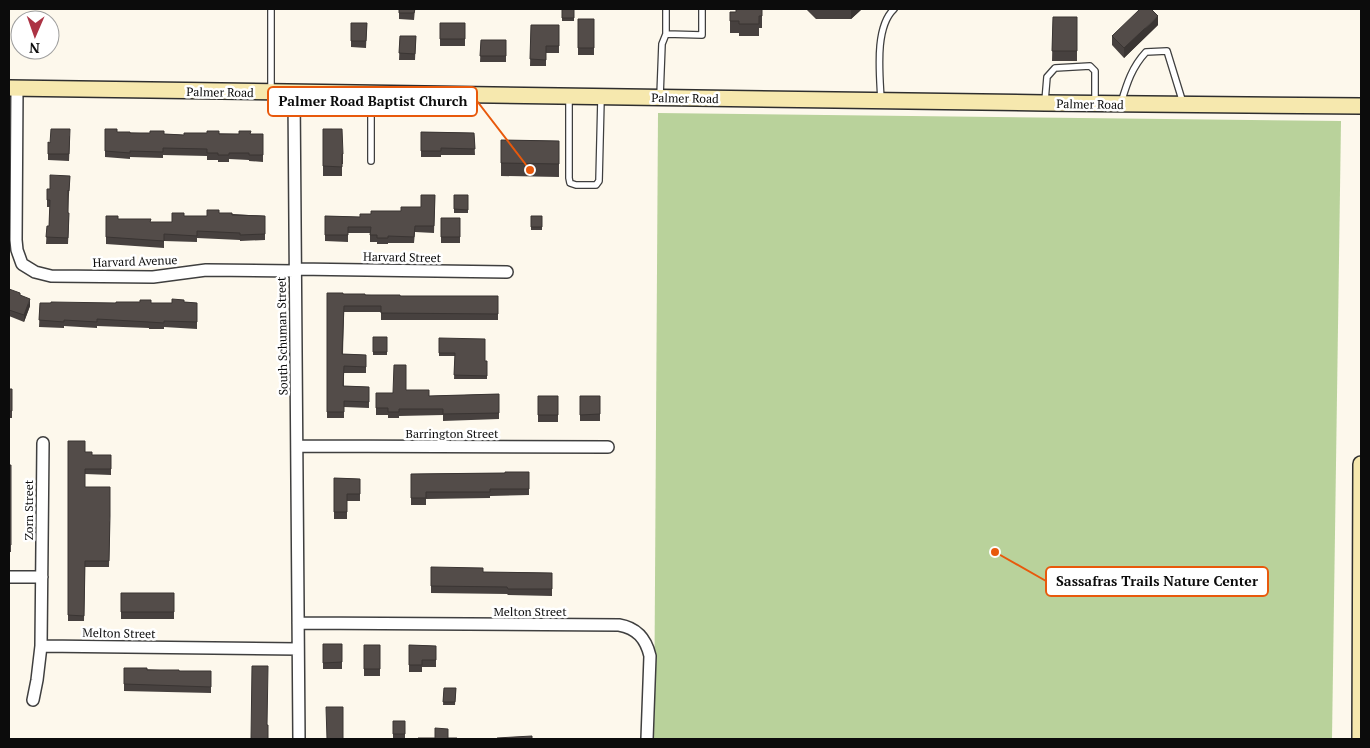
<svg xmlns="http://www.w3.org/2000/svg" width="1370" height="748" font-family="'PT Serif',serif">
<rect width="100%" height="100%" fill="#fdf8ec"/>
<path fill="#b9d29b" d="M658,113L1341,121L1332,739H654Z"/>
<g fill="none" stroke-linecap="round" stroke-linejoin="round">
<g stroke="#3f3f3f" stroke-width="8">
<path id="lane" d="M271,9V90
M666,9V34L702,35V9
M660,96L662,44L666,34
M569,98V178L570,183L576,185H596L599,181L601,99
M881,101C880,75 874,28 894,9
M1045,101L1047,77L1055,68L1090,66L1095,71V102
M1121,103C1127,83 1132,67 1146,52L1167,51L1183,103
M371,161V95"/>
</g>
<g stroke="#3f3f3f" stroke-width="14">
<path id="street" d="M17,88L16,240L17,250L22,264L35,272L51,276L153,277L206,270L295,271
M294,93L299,739
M296,269L507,272
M297,446L608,447
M9,577H42
M298,623L619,625C637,628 646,639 650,656L647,739
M41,646L298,649
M33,700L37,680L41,646L43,443"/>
</g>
<g stroke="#2e2e2e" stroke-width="18">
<path id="secondary" d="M9,88L1045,103L1361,106
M1360,739L1361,464"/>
</g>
<use href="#lane" stroke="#fff" stroke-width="5.5"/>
<use href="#street" stroke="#fff" stroke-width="11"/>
<use href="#secondary" stroke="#f6e8ae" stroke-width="15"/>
</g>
<path fill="#47413f" d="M399,9H415L414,20L399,19Z
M562,9H574V21H562Z
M762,9V28H759V36H739V33H730V12H736Z
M806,9H862L851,19H816Z
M1053,17H1077V61H1052Z
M578,19H594V55H578Z
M351,23H367L366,48L351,47Z
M440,23H465V46H440Z
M531,25H559V53H546V66H530Z
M1158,25L1124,58L1112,45V36Z
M400,36H416L415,60H399Z
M481,40H506V62H480Z
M105,129L117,132L164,134L184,135L207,133L239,134H263V162L249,161V160L229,159V162H218V160H207V156L163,155V158L130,157V159L105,157Z
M323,129L343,154V164H342V176H323Z
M421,132L474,133L475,155H441V157H421Z
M70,136L69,161L48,160V142L50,143Z
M501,140L559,141V177L501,176Z
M70,176L68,213L69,220L68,244H46L47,226H49L50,207H47V189H50Z
M435,195L434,233L415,232L414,243H388V244H377V242H370V233H348V242L325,241V216L360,217L371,214L401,211L421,207Z
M454,195H468V213H454Z
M219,213L265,216V240L240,241V240L197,238V242L164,241V248L106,244V216L118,219L150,222H172L184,216H207Z
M531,216H542V230H531Z
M441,218H460V243H441Z
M9,289L20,295L30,306L24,322L9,316Z
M327,293L343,294L400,296H498V320H381V312H344L343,354L366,355V373H344V386L369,387V408L344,407V418H327Z
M184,302L197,303V329L164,327V329H149V328L97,326V328L64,326V328L39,327L40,303H172Z
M373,337H387V355H373Z
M439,338L485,361H487V379H454L455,356H439Z
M9,389H12V418H9Z
M406,390L429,396L499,394V419L443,421V415L399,416V418H388V415H376V393H393Z
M538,396H558V422H538Z
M580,396H600V421H580Z
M68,441L85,452L92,455H111V475L85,474V487L110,522L109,567H85L84,621H68Z
M9,465H11V552H9Z
M529,472V495L490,496V498L426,499V505H411V474L505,473Z
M334,478L360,479V501H347V519H334Z
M431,567L483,572L552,573V596L508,595L507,594L431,593Z
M121,593H174V619H121Z
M323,644H342V669H323Z
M364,645H380V676H364Z
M409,645L436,646V667H422V672H409Z
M124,668L179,671H211V693L124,691Z
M444,688H456L455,705H443Z
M393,721H405V738H393Z"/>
<path fill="#3a3533" d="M851,9H862L851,19Z
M1158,16V25L1124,58V48Z
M30,299V306L24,322V315Z"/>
<path fill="#534c49" stroke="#3a3533" d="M399,9H415L414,13H399Z
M562,9H574V18H562Z
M736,9H762V16H759V24H739V21H730V12H736Z
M1140,9H1151L1158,16L1124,48L1112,36Z
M1053,17H1077V51H1052Z
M578,19H594V48H578Z
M351,23H367L366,41H351Z
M440,23H465V39H440Z
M531,25H559V46H546V60L530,59Z
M400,36H416L415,54L399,53Z
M481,40H506V56H480Z
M51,129H70L69,154H48V142L50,143Z
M105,129H117V132H130V133H150V131H164V134L184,135V133H207V131H219V134H239V131H251L250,134H263V155H249V153H229V155H218V153H207V149L163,148V152L130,151V153L105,151Z
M323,129H342L343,154H342V167L323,166Z
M421,132L474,133L475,149L441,148V151H421Z
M501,140L559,141V164L501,163Z
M50,175L70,176L69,191L68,190V213H69L68,238L46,237L47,226H49L50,200H47V189H50Z
M421,195H435L434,226H415L414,237L388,236V238H377V235H370L371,227H348V235H325V216L360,217V214H371V211H401V207H421Z
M454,195H468V210L454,209Z
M207,210H219V213H232V215L265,216V234L240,235V233L197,231V236L164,234V241L106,237V216H118V219H151L150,222H172V213H184V216H207Z
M531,216H542V227H531Z
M441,218H460V237H441Z
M9,289L20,293V295L30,299L24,315L9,310Z
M327,293H343V294H365V295H400V296H498V314L381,313V306H344L342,354L366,355V367L344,366L343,386L369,387V402L344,401V412H327Z
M172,299L184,300V302L197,303V322L164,321V323L149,322L97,319V322L64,320V322L39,320L40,303H51V302L116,303V302H140V300H151V303H172Z
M373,337H387V352H373Z
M439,338L485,339V361H487V376L454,375L455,353H439Z
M394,365H406V390H429V396L499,394V413L443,414V409H399V412H388V408H376V393H393Z
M9,389H12V411H9Z
M538,396H558V415H538Z
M580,396H600V414L580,415Z
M68,441H85V452H92V455H111V469H85V487H110V516L109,561H85L84,616L68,615Z
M9,465H11V545H9Z
M505,472H529V489H490V492H426V498H411V474L505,473Z
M334,478L360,479V494H347V512H334Z
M431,567L483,568V572L552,573V589H508L507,587L431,586Z
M121,593H174V612H121Z
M323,644H342V662L323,663Z
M364,645H380V669H364Z
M409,645L436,646V660H422V665H409Z
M252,666H268L267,725H268V739H251Z
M124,668H147V670H179V671H211V687L124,684Z
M444,688H456L455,702H443Z
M326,707H343V739H327Z
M393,721H405V734H393Z
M435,728L448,729V738H457V739H418V738H435Z
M532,736V739H497V738Z"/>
<g text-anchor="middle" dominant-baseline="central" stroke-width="5" stroke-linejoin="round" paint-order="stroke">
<g font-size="12" fill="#0c0c0c" stroke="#fff">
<text transform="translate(220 92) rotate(1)">Palmer Road</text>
<text transform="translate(685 98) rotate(1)">Palmer Road</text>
<text transform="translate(1090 104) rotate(1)">Palmer Road</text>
<text transform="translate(402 257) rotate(1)">Harvard Street</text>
<text transform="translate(135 261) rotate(-2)">Harvard Avenue</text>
<text transform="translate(282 336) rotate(-91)">South Schuman Street</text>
<text x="452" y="433">Barrington Street</text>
<text transform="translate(28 510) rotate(-90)">Zorn Street</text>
<text x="530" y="611">Melton Street</text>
<text transform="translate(119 633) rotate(1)">Melton Street</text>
</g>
</g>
<path fill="none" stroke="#e8590c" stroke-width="2" d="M530 170L477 101M995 552L1046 581"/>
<g fill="#e8590c" stroke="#fff" stroke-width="2">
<circle cx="530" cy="170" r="5"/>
<circle cx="995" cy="552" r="5"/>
</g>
<g fill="#fff" stroke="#e8590c" stroke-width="2">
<rect x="268" y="87" width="209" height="29" rx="5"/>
<rect x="1046" y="567" width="222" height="29" rx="5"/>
</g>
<g font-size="14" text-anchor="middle" font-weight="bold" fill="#0c0c0c">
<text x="373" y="106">Palmer Road Baptist Church</text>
<text x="1157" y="586">Sassafras Trails Nature Center</text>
</g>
<rect width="1370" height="748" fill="none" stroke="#0c0c0c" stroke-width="20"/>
<g transform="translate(35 35) rotate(182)"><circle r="24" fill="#ffffff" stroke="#9e9e9e"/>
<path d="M0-4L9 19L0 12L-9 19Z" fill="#ac3344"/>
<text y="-8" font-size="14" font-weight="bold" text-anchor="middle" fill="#0c0c0c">N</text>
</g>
</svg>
